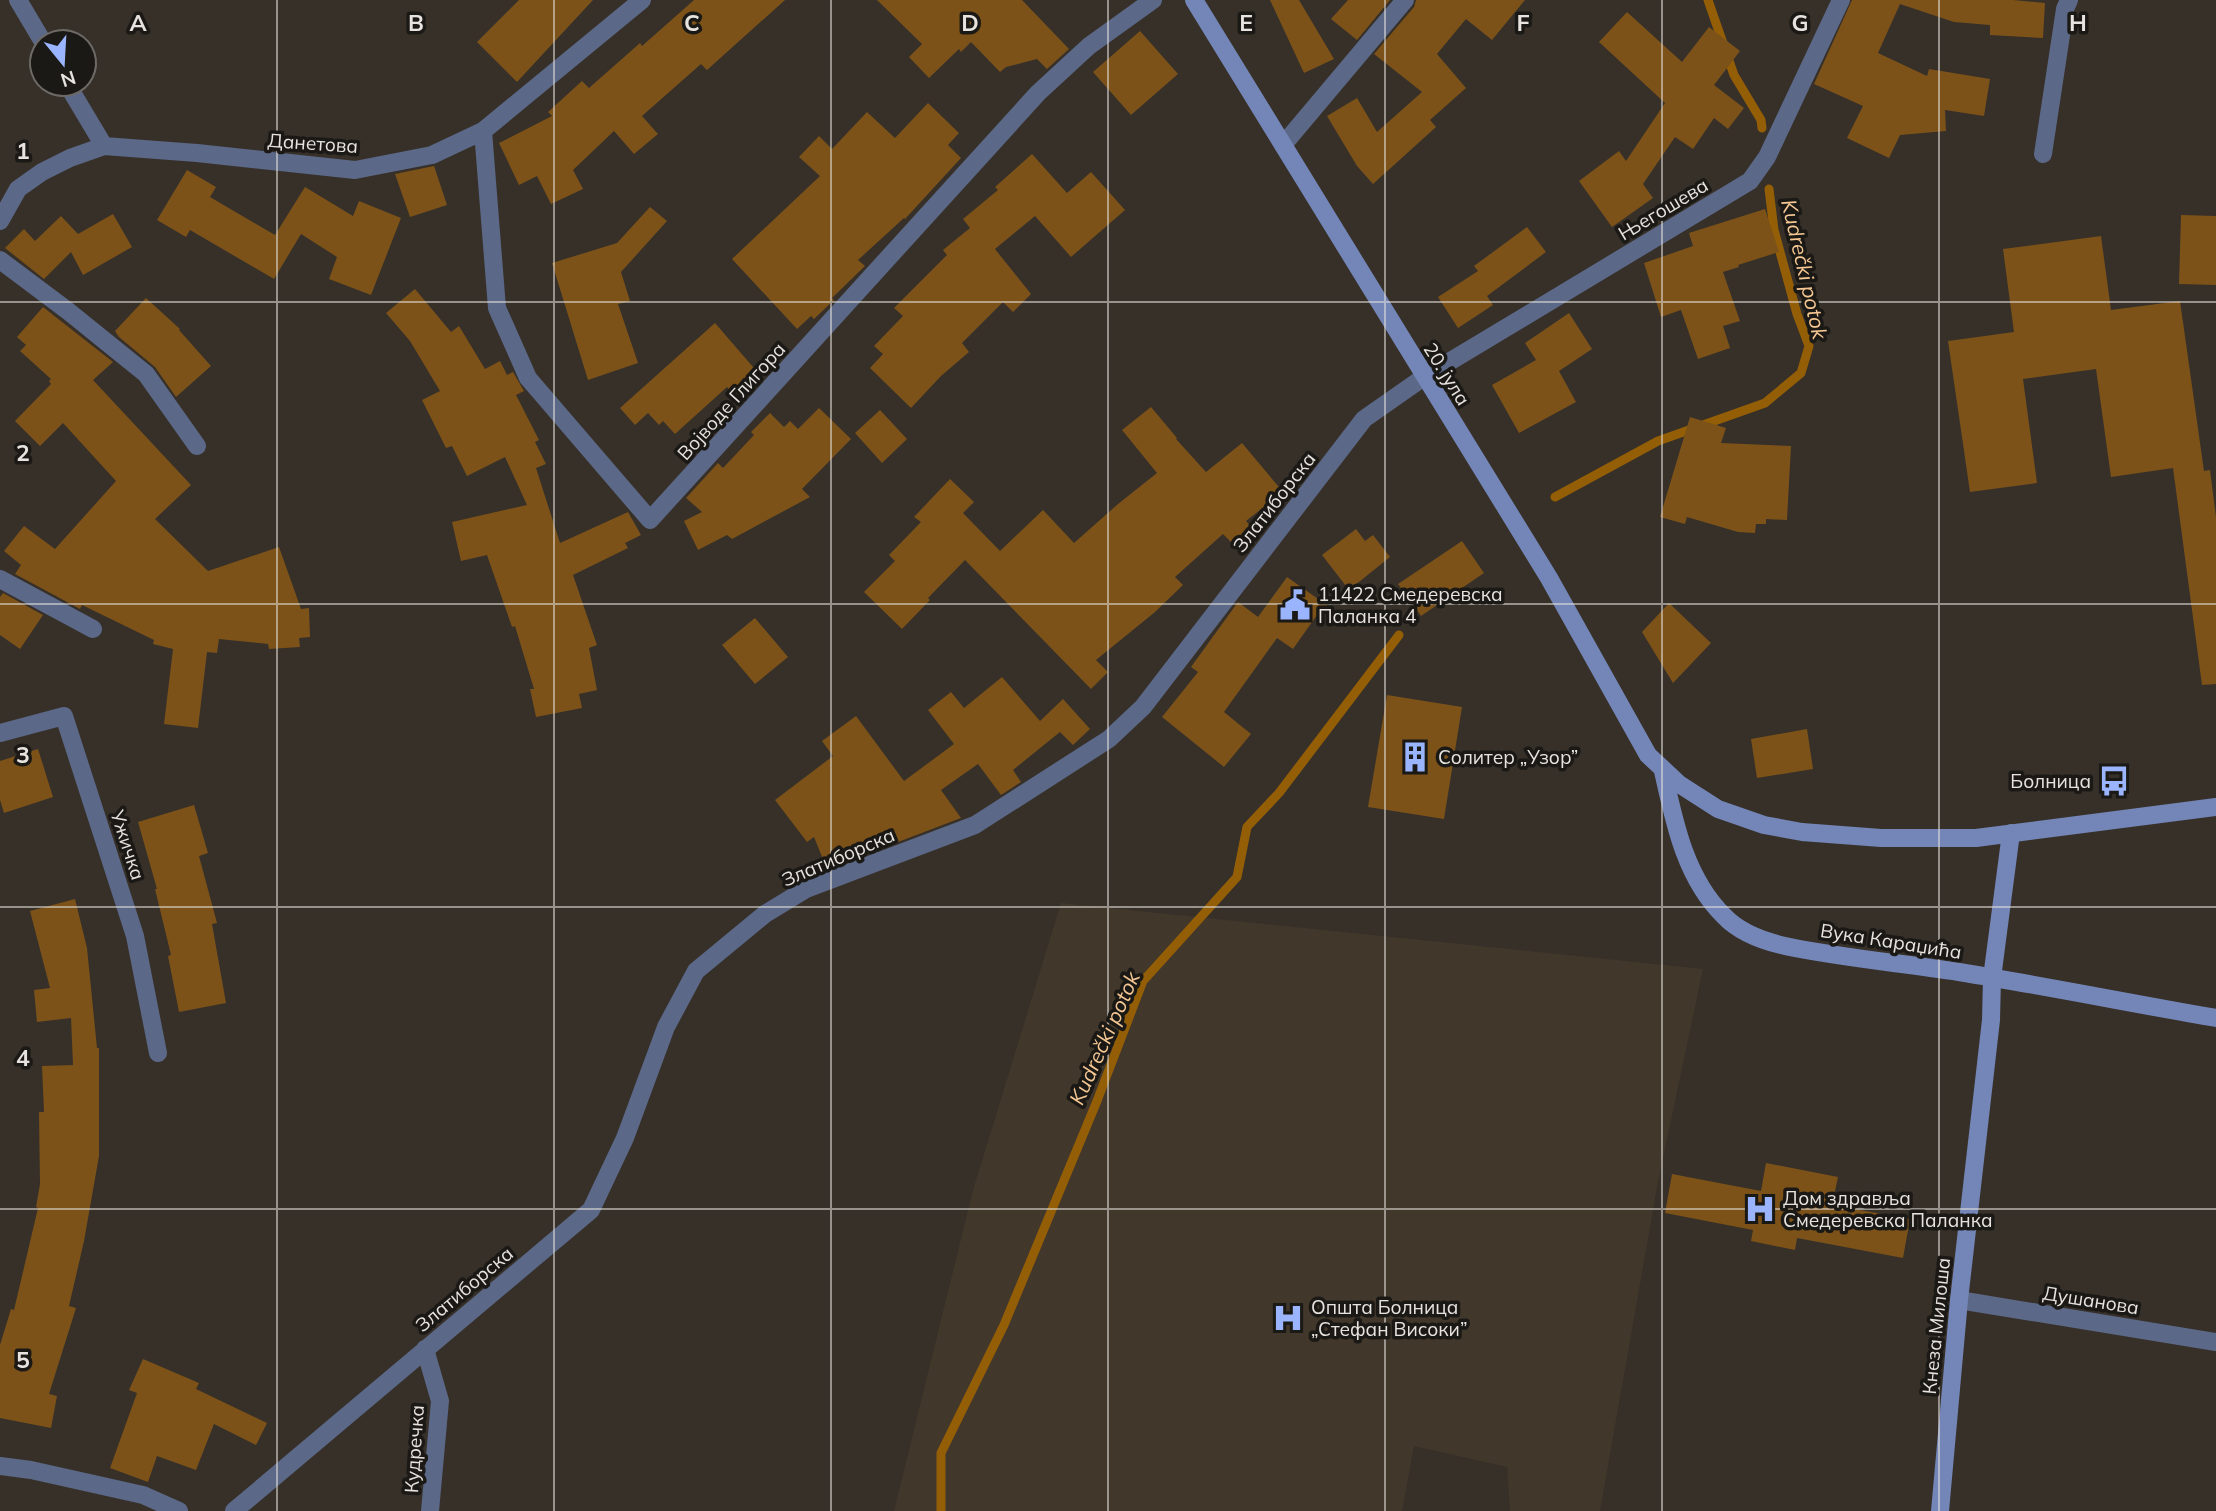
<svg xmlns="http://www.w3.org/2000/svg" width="2216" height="1511" font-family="Mulish,sans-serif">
<rect width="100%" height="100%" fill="#363029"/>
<path fill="#42372b" d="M1061,903L1703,969L1658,1182L1600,1511H1510L1507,1467L1414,1446L1402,1511H894L973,1190Z"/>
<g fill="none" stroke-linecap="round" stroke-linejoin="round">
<path stroke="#945e06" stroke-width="9" d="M1708,0L1734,75L1761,120L1762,128
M1555,497L1658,441L1765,403L1801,373L1809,346L1797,314L1774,230L1769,189
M941,1511V1453L1004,1325L1097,1101L1143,981L1237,877L1247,827L1279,793L1399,635"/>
</g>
<path fill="#7c5219" d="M519,0H593L517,82L477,42Z
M694,0H785L707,70L701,64L642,116L658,134L634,154L614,131L573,170L583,189L551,204L537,176L519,185L499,143L552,116L548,112L582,81L589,88L640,43L642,46Z
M877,0H1022L1069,49L1047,69L1037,59L1006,67L1000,72L971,42L961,52L959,49L929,78L909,57L922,44Z
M1270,0H1299L1334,59L1304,73Z
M1348,0H1390L1357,40L1331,19Z
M1416,0H1525L1492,40L1466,19L1437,54L1466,88L1430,120L1436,127L1373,184L1357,166L1327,116L1357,98L1377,132L1422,92L1374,54L1414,7Z
M1852,0H2013L2045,3L2043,38L1990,35V25L1954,22L1900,4L1878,53L1927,76L1929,69L1990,79L1984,116L1945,110L1946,131L1900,135L1889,158L1847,138L1863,106L1814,84Z
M1627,12L1682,62L1709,27L1740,51L1714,85L1744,108L1728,129L1714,118L1693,149L1675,137L1643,184L1653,198L1612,227L1579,181L1619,151L1626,161L1665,103L1599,42Z
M1140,31L1178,74L1131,115L1093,72Z
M928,103L959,133L948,145L961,158L905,219L904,218L858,260L865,266L832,298L834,300L814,319L811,316L797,329L732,259L820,176L799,157L819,136L832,149L867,112L895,138Z
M1032,154L1067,193L1091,172L1125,210L1071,257L1035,216L995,249L1031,294L1013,312L1003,302L962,343L969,352L941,376L911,408L870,368L883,354L874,346L903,316L894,308L947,255L943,250L970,228L963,219L998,190L995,187Z
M434,166L447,205L410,217L395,174Z
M187,170L216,187L210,197L275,235L305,187L353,216L359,201L401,218L371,295L329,279L337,257L301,234L274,279L190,230L186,237L157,220Z
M650,207L667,221L621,272L630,301L618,304L638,363L588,380L552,263L617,243Z
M1765,209L1779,252L1738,265L1739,267L1723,272L1740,321L1723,326L1730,348L1698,359L1681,310L1661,317L1644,263L1693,246L1689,233Z
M113,214L132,247L83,275L71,252L44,279L5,248L24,229L35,241L61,216L78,234Z
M2181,215L2216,216V285L2179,284Z
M1527,227L1546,252L1487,296L1493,305L1458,328L1438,297L1478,271L1474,266Z
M2101,236L2111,310L2180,301L2204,471L2210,470L2216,517V684L2202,685L2173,468L2111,477L2096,369L2023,379L2037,483L1970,492L1948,341L2014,332L2003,249Z
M415,289L451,332L459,326L485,369L500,361L507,375L513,372L524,391L516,395L539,440L535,442L546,464L536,468L560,543L628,512L641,535L625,543L628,548L573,575L597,645L589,648L597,690L579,694L582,708L536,717L530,689H534L515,626L512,627L487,555L461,561L452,522L527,505L505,457L467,476L452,446L446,448L422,400L440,391L410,341L386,313Z
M146,298L180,329L179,330L211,366L176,397L155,367L119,337L115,331Z
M43,307L113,362L93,380L191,485L155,519L208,571L279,547L301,609L309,608L310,637L299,638L300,647L269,649L268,644L219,639L217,653L207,652L198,728L164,724L173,649L153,644L154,640L82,605L80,609L15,574L21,565L4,551L24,526L55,549L116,481L63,423L40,446L15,421L51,384L49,381L51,379L20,351L26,345L17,337Z
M1569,313L1592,349L1559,371L1576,402L1519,433L1492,385L1536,360L1525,343Z
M715,323L760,375L735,396L727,387L675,434L663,421L659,425L648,413L635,425L620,408Z
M1151,407L1177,438L1176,439L1206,472L1242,443L1283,492L1246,521L1253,529L1235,546L1223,534L1175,577L1183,585L1155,612L1096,660L1108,672L1091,689L965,560L928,598L930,600L902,629L864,592L895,561L889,555L921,522L914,517L950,479L974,502L963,513L1000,551L1043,510L1074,543L1118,504L1157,473L1122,430Z
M819,408L851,439L802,489L810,497L732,539L727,535L698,550L684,521L702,512L686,498L718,463L723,468L754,435L751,432L770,413L784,427L790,421L798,429Z
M880,410L907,439L882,463L855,433Z
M1690,417L1726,428L1721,443L1791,446L1787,520L1766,519V524H1756L1755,533L1738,532L1687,517L1685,524L1660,517Z
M1356,529L1365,541L1373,535L1390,557L1349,590L1322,555Z
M1462,541L1484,573L1421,616L1398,584Z
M1287,577L1328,606L1317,615L1293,649L1277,638L1224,712L1251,734L1224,767L1162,717L1198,672L1191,667L1238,602L1258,617Z
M3,593L43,615L20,649L0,635V597Z
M1669,603L1711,643L1673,683L1642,632Z
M755,618L788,657L755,684L722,645Z
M1002,677L1040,721L1063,699L1090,729L1073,745L1060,732L1013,770L1021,782L1001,795L978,764L941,790L961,818L827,869L814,837L807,842L775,800L833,756L822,741L856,716L904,781L954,744L928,710L951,692L964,708Z
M1387,695L1462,707L1444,819L1368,807Z
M1807,729L1813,769L1757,778L1751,739Z
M38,749L53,797L4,813L0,800V761Z
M194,805L208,853L199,856L217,923L212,924L226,1003L179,1012L168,956L171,955L155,889H157L138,822Z
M75,899L87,948L97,1048H99V1156L84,1241L69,1306L76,1308L49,1394L57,1396L51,1428L0,1418V1345L11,1309L14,1310L38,1208L36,1207L40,1184L39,1112H44L42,1066L73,1065L71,1018L37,1022L34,990L50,988L30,911Z
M1766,1163L1838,1177L1832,1205L1910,1219L1903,1258L1797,1238L1795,1250L1751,1241L1753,1230L1665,1213L1672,1174L1761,1191Z
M143,1359L199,1383L196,1389L267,1423L256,1445L214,1424L196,1470L157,1456L148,1482L110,1468L137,1393L129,1390Z"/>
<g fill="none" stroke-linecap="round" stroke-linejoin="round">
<path stroke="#5c6887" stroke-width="18" d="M18,0L43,42
M67,84L104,146
M483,131L497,308L528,378L650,520L1038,93L1089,46L1153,0
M1283,145L1405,0
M2043,154L2065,9L2069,0
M0,221L18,189L42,172L70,158L104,146L197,153L355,170L432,155L483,131L642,0
M0,260L68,311L146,374L197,446
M0,579L93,629
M0,733L64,716L135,936L158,1053
M1959,1300L2216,1342
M425,1349L440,1401L430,1511
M0,1466L31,1470L143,1495L179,1511
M234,1511L591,1210L625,1138L666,1027L696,971L765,914L806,889L975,825L1109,739L1143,707L1364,419L1424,377L1750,181L1767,157L1841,0"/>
<path stroke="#7486b7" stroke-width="18" d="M1194,0L1549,578L1648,755L1679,784L1718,809L1764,825L1802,832L1881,838H1976L2216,807
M1663,771C1674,821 1685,878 1724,916C1740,933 1763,941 1785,946C1842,958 1901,963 1959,972C2045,986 2130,1003 2216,1018
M1940,1511L1959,1300L1991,1020L1992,978L2011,833"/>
</g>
<path fill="none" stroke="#e7e3df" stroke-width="2" stroke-opacity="0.55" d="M277,0V1511M554,0V1511M831,0V1511M1108,0V1511M1385,0V1511M1662,0V1511M1939,0V1511M0,302H2216M0,604H2216M0,907H2216M0,1209H2216"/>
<defs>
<g id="civic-bare" transform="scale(2.415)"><path d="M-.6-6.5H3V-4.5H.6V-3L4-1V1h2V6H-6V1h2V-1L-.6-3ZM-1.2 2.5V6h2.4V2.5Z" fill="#9ab5fd" stroke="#1b1916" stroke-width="2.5" paint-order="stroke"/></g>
<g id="building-bare" transform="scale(2.415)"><path d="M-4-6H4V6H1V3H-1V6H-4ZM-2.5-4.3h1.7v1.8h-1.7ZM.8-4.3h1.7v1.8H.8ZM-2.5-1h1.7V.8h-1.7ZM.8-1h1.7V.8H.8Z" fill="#9ab5fd" stroke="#1b1916" stroke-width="2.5" paint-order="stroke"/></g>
<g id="bus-bare" transform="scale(2.415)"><path d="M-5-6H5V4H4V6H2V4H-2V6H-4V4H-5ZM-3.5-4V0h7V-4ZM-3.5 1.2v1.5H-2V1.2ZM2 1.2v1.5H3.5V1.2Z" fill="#9ab5fd" stroke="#1b1916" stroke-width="2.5" paint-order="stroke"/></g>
<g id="hospital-bare" transform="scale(2.415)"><path d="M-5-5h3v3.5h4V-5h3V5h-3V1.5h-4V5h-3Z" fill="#9ab5fd" stroke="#1b1916" stroke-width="2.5" paint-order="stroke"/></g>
</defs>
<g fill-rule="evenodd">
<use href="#civic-bare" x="1295" y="605"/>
<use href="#building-bare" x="1415" y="757"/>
<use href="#bus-bare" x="2114" y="781"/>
<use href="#hospital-bare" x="1760" y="1209"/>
<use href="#hospital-bare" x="1288" y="1318"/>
</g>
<g text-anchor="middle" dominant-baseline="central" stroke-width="7" stroke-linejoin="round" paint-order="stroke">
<g font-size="19" fill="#e7e3df" stroke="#1b1916">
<text transform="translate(313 143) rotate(4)">Данетова</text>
<text transform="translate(1663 209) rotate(-31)">Његошева</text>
<text transform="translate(1447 374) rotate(58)">20. јула</text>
<text transform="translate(731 401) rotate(-48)">Војводе Глигора</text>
<text transform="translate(1274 502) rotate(-52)">Златиборска</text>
<text transform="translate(128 845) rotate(72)">Ужичка</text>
<text transform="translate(838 857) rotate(-23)">Златиборска</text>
<text transform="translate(1891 941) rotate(9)">Вука Караџића</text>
<text transform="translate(464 1289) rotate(-40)">Златиборска</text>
<text transform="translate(2091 1300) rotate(9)">Душанова</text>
<text transform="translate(1936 1326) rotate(-84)">Кнеза Милоша</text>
<text transform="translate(414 1449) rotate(-86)">Кудречка</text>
</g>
<g font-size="19" fill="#e7e3df" stroke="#1b1916" text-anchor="start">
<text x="1318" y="594">11422 Смедеревска<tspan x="1318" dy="22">Паланка 4</tspan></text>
<text x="1438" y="757">Солитер „Узор”</text>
<text x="2091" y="781" text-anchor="end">Болница</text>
<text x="1783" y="1198">Дом здравља<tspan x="1783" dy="22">Смедеревска Паланка</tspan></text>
<text x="1311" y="1307">Општа Болница<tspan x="1311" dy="22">„Стефан Високи”</tspan></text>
</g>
<g font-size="21" font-style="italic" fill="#f5c793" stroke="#1b1916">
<text transform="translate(1805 269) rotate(77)">Kudrečki potok</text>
<text transform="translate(1104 1038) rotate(-66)">Kudrečki potok</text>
</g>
</g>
<g font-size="23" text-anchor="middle" font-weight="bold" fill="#e7e3df" stroke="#1b1916" stroke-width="7" stroke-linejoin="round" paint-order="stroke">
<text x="138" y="31">A</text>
<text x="416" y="31">B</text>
<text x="692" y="31">C</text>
<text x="970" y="31">D</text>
<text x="1246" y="31">E</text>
<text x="1523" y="31">F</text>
<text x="1800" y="31">G</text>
<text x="2078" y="31">H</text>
<text x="23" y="159">1</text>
<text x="23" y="461">2</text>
<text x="23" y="763">3</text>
<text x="23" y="1066">4</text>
<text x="23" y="1368">5</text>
</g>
<g transform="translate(63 63) rotate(162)"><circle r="33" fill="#1b1916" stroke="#6d6a66" stroke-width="2"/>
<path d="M0-5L12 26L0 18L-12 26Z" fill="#9ab5fd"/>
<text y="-10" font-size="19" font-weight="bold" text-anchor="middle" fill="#e7e3df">N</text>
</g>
</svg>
